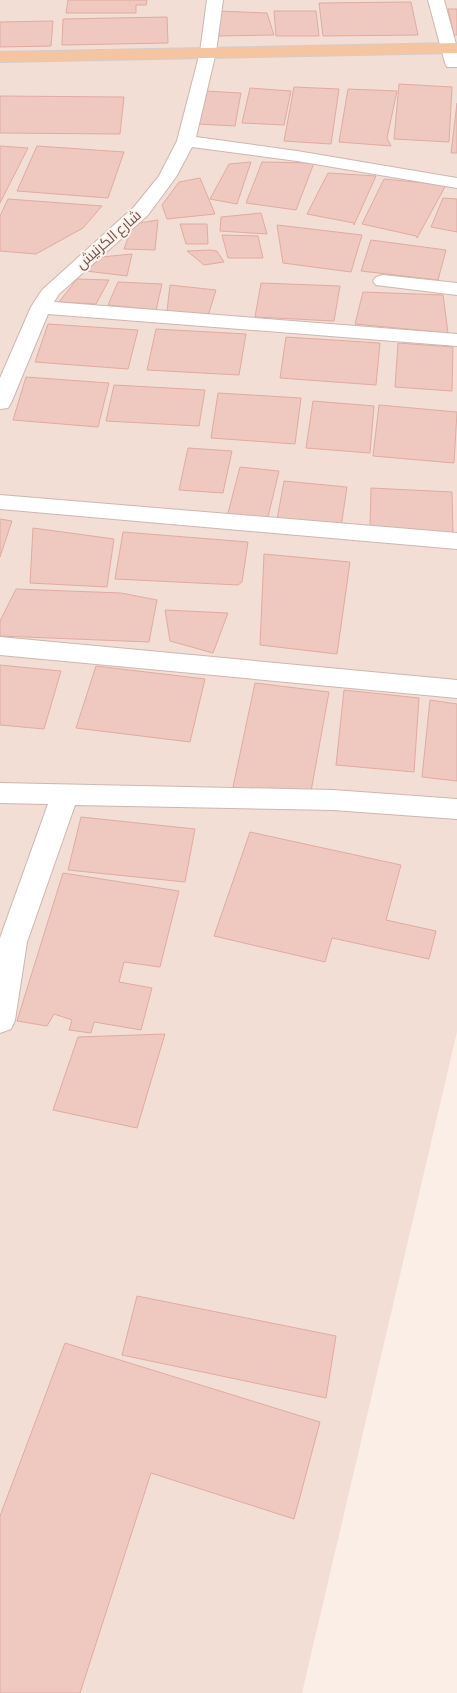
<svg xmlns="http://www.w3.org/2000/svg" width="457" height="1693" font-family="'Asap Condensed',Cairo,sans-serif">
<rect width="100%" height="100%" fill="#fbeee6"/>
<path fill="#f2ded5" d="M0,0H457V1032L302,1693H0Z"/>
<path fill="#efc8bf" stroke="#e0aba1" d="M68,0H147L146,5H136V13H66Z
M411,2L418,35L323,36L319,3Z
M448,9H457V35H454Z
M217,11L267,13L274,35L219,36Z
M274,11H316L319,36H276Z
M167,17L168,43L62,45L63,19Z
M53,21L51,46L0,47V22Z
M399,84L452,87L449,142L394,139Z
M294,87L339,89L331,144L284,141Z
M250,88L291,91L284,125L242,123Z
M348,89L397,91L387,138L391,146L339,142Z
M205,91L241,93L235,126L198,124Z
M0,96L124,97L120,134L0,133Z
M457,103V153H451Z
M0,146L28,148L0,203Z
M37,146L124,152L108,198L17,191Z
M251,162L237,204L210,199L229,164Z
M262,162L314,163L296,210L246,203Z
M328,173L376,176L354,225V223L307,214Z
M200,178L215,214L167,219L162,205L179,182Z
M384,179L446,185L417,238L416,236L362,224Z
M443,198L457,199V232L431,227Z
M8,199L102,206L83,228L36,254L0,251V216Z
M261,213L267,234L220,231L221,217Z
M158,220L155,250L124,249L133,224Z
M180,224H207L208,244H186Z
M277,225L362,235L351,272L283,263Z
M222,235L258,236L263,258H228Z
M371,240L446,250L438,280L361,271Z
M211,250L217,251L224,262L204,265L187,251Z
M132,254L127,276L86,271L101,257Z
M77,279L109,280L96,304L59,302Z
M118,282L162,284L156,310L108,305Z
M261,283L340,286L334,321L255,317Z
M170,285L216,290L208,316L167,311Z
M363,292L443,295L448,333L355,324Z
M48,324L138,330L128,369L35,362Z
M156,329L246,334L239,375L147,370Z
M286,337L380,343L376,385L280,378Z
M398,343L453,347L452,391L395,387Z
M26,377L109,383L98,427L13,420Z
M114,385L205,390L199,426L106,421Z
M218,393L301,398L295,444L211,438Z
M313,401L374,406L370,453L306,448Z
M379,405L457,412L454,463L373,456Z
M188,448L232,451L223,493L179,490Z
M240,467L279,471L267,521L227,517Z
M284,481L347,487L341,527L277,520Z
M371,488L452,492L453,533L370,529Z
M0,519L12,521L0,557Z
M33,528L114,539L107,587L30,583Z
M123,532L248,542L242,582L238,585L115,579Z
M264,554L350,562L337,654L260,645Z
M16,589L121,593L157,600L149,642L0,636V621Z
M165,610L228,613L213,653L170,641Z
M0,665L61,671L44,729L0,725Z
M96,666L205,679L190,742L76,728Z
M255,683L329,692L310,797L233,787Z
M344,690L419,698L414,772L336,765Z
M430,700L457,704V781L422,777Z
M81,817L195,829L185,882L68,870Z
M250,832L401,865L386,920L436,931L429,959L332,938L325,962L214,936Z
M63,873L179,891L160,967L124,962L119,982L152,988L141,1030L94,1022L91,1033L69,1030L72,1020L54,1014L47,1026L17,1021Z
M165,1034L137,1128L53,1110L78,1037Z
M137,1296L336,1336L326,1398L122,1355Z
M65,1343L320,1422L294,1519L151,1473L80,1693H0V1516Z"/>
<g fill="none" stroke-linecap="round" stroke-linejoin="round">
<g stroke="#ceb6b0" stroke-width="2">
<path id="minor" d="M207,0H223L216,52L196,137L297,151L457,178V188L297,161L192,147L176,177L148,215L59,294L54,302L457,334V346L48,314L11,403L8,408L0,409V378L31,307L42,290L134,207L159,176L177,141L200,52Z
M428,0H444L457,48V67H447L445,63Z
M383,275L457,283V295L376,285L373,281L376,277Z
M0,495L457,533V549L0,509Z
M0,637L457,680V698L0,655Z
M0,783L333,790L457,799V819L333,810L75,805L27,942L15,1020L11,1029L0,1033V938L48,804L0,803Z"/>
</g>
<g stroke="#d5cbc9" stroke-width="2">
<path id="major" d="M457,43V53L0,62V52Z"/>
</g>
<use href="#minor" fill="#fff" fill-rule="evenodd"/>
<use href="#major" fill="#f5c5a2" fill-rule="evenodd"/>
</g>
<g text-anchor="middle" dominant-baseline="central" stroke-width="4" stroke-linejoin="round" paint-order="stroke">
<g font-size="15" fill="#72524c" stroke="#fef3ec">
<text transform="translate(108 239) rotate(-41)">شارع الكرنيش</text>
</g>
</g>
</svg>
